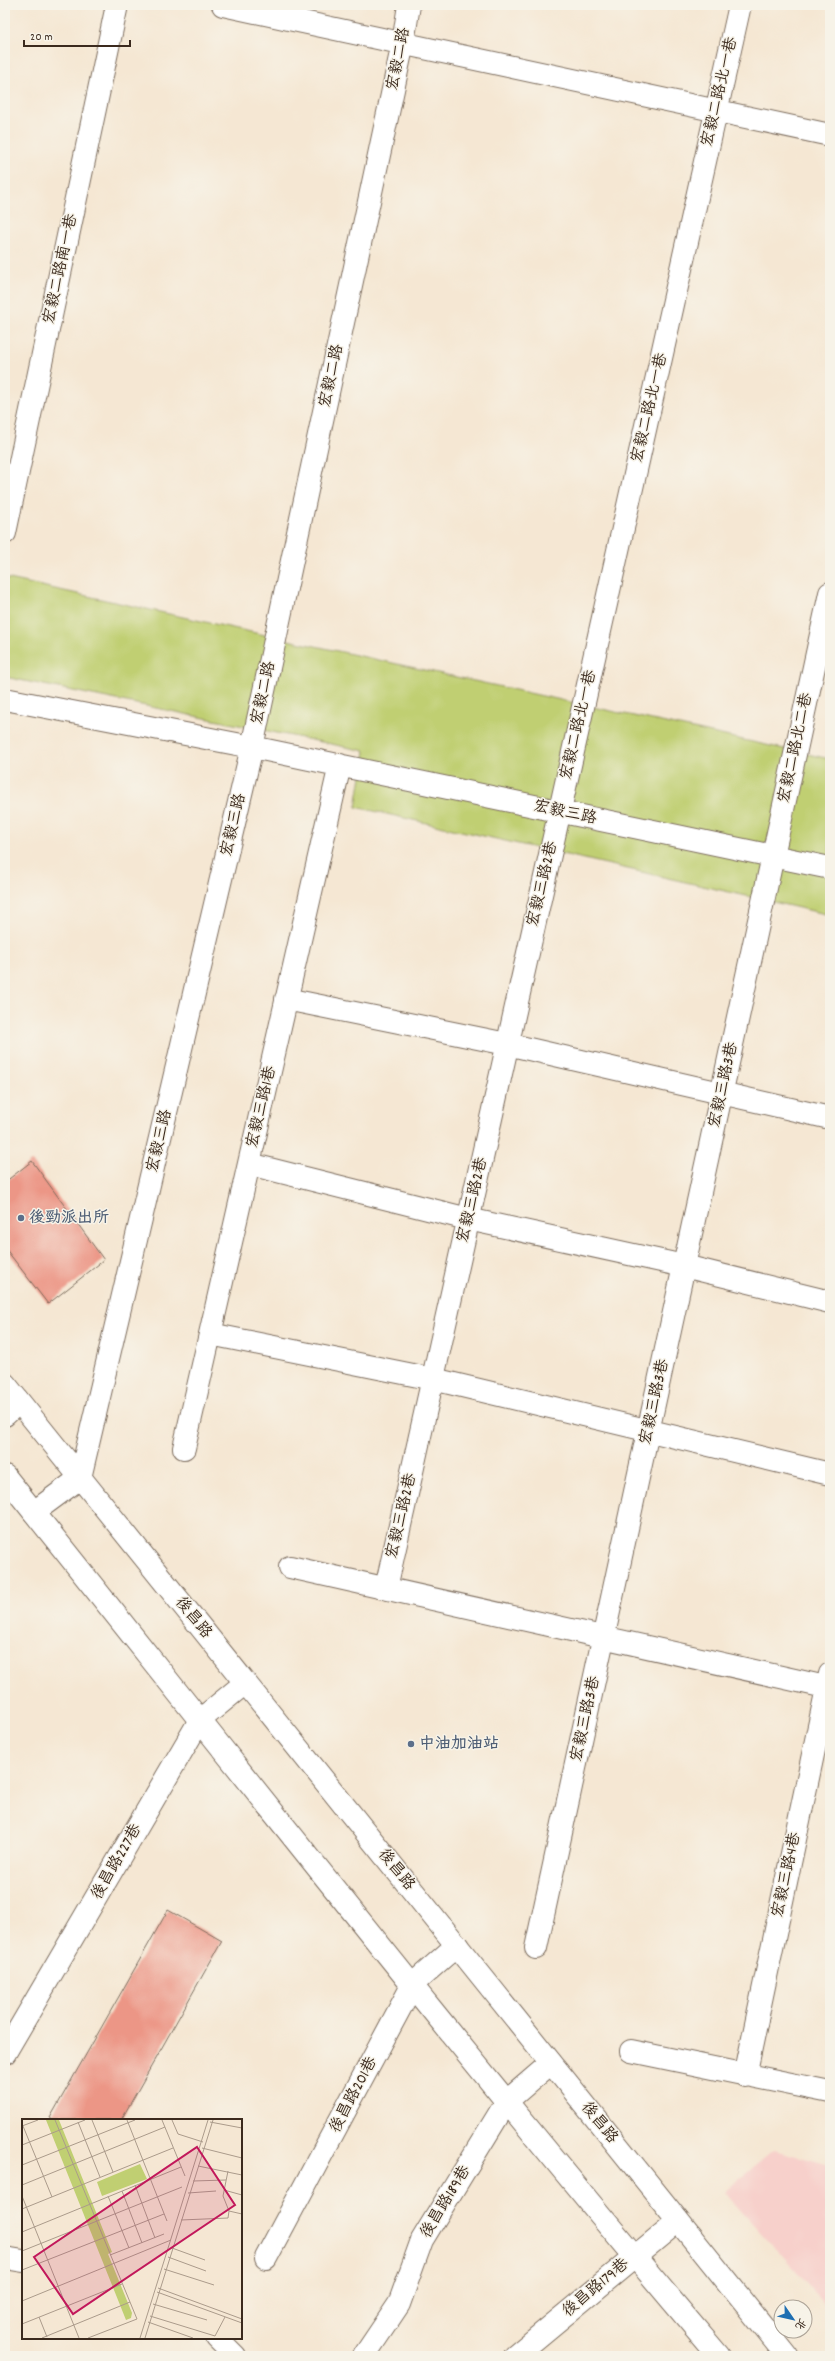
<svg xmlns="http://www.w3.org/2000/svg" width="835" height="2361" font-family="Dekko,'LXGW WenKai TC',sans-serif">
<rect width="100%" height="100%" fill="#f7f3e8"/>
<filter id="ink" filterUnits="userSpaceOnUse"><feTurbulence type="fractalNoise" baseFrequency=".025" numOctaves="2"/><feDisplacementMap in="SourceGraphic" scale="8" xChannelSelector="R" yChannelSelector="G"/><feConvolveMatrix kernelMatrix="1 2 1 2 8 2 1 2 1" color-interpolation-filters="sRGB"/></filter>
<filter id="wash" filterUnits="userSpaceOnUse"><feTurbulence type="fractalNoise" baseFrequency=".012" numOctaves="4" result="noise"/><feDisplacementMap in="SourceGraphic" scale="16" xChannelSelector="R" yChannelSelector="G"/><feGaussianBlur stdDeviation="0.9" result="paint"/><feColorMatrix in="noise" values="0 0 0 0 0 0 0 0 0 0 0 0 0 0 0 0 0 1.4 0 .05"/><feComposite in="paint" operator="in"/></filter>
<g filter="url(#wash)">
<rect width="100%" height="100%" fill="#f5e7d3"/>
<path fill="#f7d0cb" d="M774,2150L830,2165V2309L724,2192Z"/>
<path fill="#c0cf72" stroke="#7e7c48" d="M5,578L830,759V915L356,807L365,751L5,677Z"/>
<g id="blocks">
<path fill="#ec9686" d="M32,1161L104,1260L48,1304L5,1248V1182Z
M168,1910L222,1941L121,2120H53L50,2118Z"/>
</g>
</g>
<g filter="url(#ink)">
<use href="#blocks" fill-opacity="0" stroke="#7c6c5d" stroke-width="1"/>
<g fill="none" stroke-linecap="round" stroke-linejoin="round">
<g stroke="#7c6c5d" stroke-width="24">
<path id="minor" d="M223,5L830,135
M5,533L117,5
M5,699L252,747L830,868
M286,999L507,1044L830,1118
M249,1164L468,1219L684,1266L830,1302
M210,1334L433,1379L830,1474
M5,1415L19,1402
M184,1448L340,765
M34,1512L80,1478L252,747L403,43L409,5
M290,1567L830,1688
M386,1588L740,5
M536,1948L830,593
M631,2051L830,2092
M5,2053L200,1720L245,1683
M745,2076L830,1674
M5,2258L23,2261
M266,2258L413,1984L457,1945
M217,2338L235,2356
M364,2356L399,2304L422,2240L507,2101L551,2063
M515,2356L678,2221"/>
</g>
<g stroke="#7c6c5d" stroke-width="24">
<path id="tertiary" d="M5,1384L787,2356
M5,1476C241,1771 474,2069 719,2356"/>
</g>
<use href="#minor" stroke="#fff" stroke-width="22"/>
<use href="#tertiary" stroke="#fff" stroke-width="22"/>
</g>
</g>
<g fill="#5c6f8a" stroke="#f7f3e8" stroke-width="1.5">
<circle cx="21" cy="1218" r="4"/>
<circle cx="411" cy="1744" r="4"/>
</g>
<g text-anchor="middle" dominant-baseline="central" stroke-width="3" stroke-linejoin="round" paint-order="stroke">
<g font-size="16" fill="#3b2a1e" stroke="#f7f3e8">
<text transform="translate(399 59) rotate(-79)">宏毅二路</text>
<text transform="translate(720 92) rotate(-77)">宏毅二路北一巷</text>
<text transform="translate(61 269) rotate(-78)">宏毅二路南一巷</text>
<text transform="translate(332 376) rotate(-78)">宏毅二路</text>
<text transform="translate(650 408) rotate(-77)">宏毅二路北一巷</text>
<text transform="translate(264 693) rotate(-78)">宏毅二路</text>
<text transform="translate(579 725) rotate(-77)">宏毅二路北一巷</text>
<text transform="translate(796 748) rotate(-78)">宏毅二路北二巷</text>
<text transform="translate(565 813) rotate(12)">宏毅三路</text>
<text transform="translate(234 825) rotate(-77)">宏毅三路</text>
<text transform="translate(543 884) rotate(-77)">宏毅三路2巷</text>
<text transform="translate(724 1085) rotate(-78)">宏毅三路3巷</text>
<text transform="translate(262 1107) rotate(-77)">宏毅三路1巷</text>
<text transform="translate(160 1141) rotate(-77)">宏毅三路</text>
<text transform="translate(473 1200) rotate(-77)">宏毅三路2巷</text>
<text transform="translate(655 1402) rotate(-78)">宏毅三路3巷</text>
<text transform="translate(402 1516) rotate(-77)">宏毅三路2巷</text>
<text transform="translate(193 1618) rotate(51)">後昌路</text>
<text transform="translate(586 1719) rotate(-78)">宏毅三路3巷</text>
<text transform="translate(117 1862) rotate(-60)">後昌路227巷</text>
<text transform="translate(396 1870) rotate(51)">後昌路</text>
<text transform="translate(787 1875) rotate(-78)">宏毅三路4巷</text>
<text transform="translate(354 2095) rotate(-62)">後昌路201巷</text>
<text transform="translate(599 2123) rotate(51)">後昌路</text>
<text transform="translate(446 2202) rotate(-59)">後昌路189巷</text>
<text transform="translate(596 2288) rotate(-40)">後昌路179巷</text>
</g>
<g font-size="16" font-weight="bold" fill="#4e5e75" stroke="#f7f3e8" text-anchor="start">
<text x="29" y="1218">後勁派出所</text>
<text x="419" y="1744">中油加油站</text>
</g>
</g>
<g transform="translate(22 2119)">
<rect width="220" height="220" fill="#f5e7d3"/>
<path d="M24,1H37L90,133L86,135L110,194L109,199L104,201ZM118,45L125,60L80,77L75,63Z" fill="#c0cf72"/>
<path fill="none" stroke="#ab9b8b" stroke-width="1" d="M33,1L115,200L66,219M70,1L91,53M105,1L145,102M140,1L163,57M150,1L156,15L181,23M56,3L78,58M188,3L220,9M0,7L16,1M1,7L30,78M0,26L63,1M180,29L220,39M0,46L113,1M176,47L220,56M206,52L201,77L207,92L220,95M171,62L204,61M0,66L143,8M113,66L133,119M202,71L220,76M100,72L120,124M166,74L194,72M0,77L57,219M86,77L107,129M0,90L151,29M159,101L206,99L207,92M0,113L159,48M150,129L183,141M0,132L160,68M88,136L142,115M146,138L184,152M142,150L192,166M0,151L142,95M136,169L220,200M135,173L220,204M0,182L149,121M131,185L185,201M128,197L193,217L203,198M17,198L25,218M126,203L171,219M0,205L100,165M20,219L108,183M118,219L186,1M123,219L191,1"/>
<path fill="#c2185b" fill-opacity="0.15" stroke="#c2185b" stroke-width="2" d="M175,28L213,86L51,195L12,138Z"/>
<rect width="220" height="220" fill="none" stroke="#3b2a1e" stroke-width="2"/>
</g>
<rect width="835" height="2361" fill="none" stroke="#f7f3e8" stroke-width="20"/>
<g transform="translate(793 2319) rotate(124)"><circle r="19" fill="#f7f3e8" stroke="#aca397"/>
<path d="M0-3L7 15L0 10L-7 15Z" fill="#1f6fb2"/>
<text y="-6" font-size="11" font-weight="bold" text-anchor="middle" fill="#3b2a1e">北</text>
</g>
<path d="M24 40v6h106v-6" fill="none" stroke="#3b2a1e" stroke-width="2"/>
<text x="30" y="40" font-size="12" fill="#3b2a1e" stroke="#f7f3e8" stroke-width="3" paint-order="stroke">20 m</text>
</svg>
